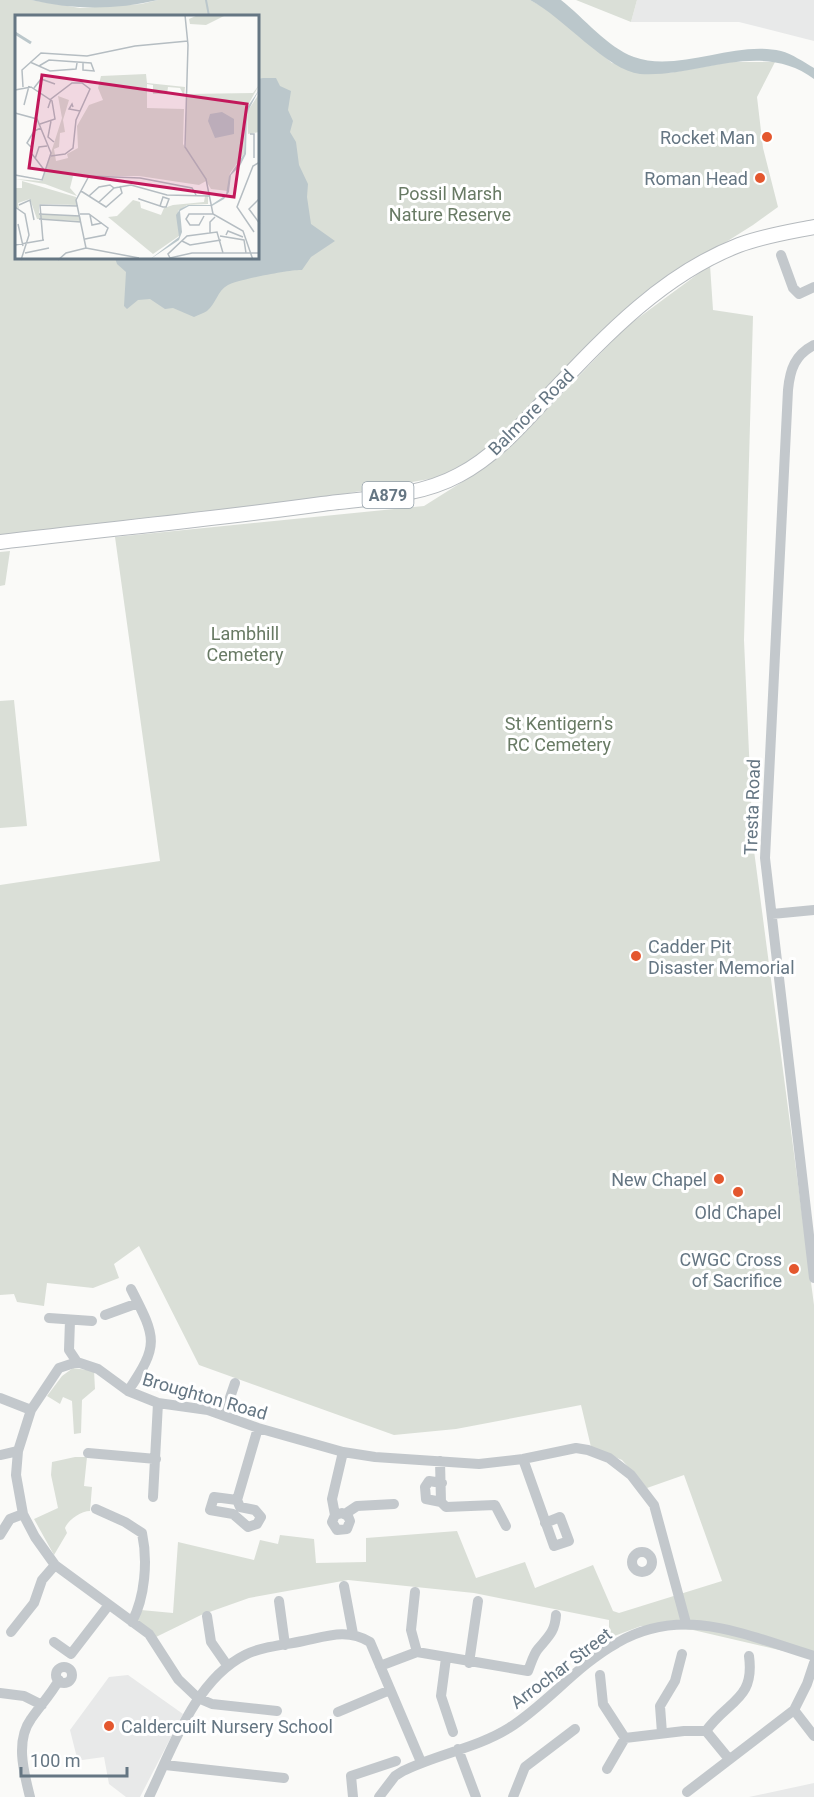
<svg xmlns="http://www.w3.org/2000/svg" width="814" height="1797" font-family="Roboto,sans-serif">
<rect width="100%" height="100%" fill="#fafaf8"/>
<path fill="#e8e9e9" d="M637,0H814V41L739,22H631Z
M128,1675L183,1714L140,1797H126L109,1784L104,1757L82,1760L77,1758L70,1730L109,1677Z
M814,1783V1797H749Z"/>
<path fill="#dadfd7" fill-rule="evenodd" d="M0,0H31L80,8L141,4L158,0H530L551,11L612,63L669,73L730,62H775L757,97L763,148L778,207L753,225L669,278L490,448L461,471L435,478L292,503L0,535ZM16,16H258V258H16Z
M576,0H637L631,22Z
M710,265L713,310L753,316L744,640L753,843L814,1305V1658L693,1630L641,1626L609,1638V1620L474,1593L348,1580L249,1598L201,1615L156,1637L135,1621L141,1610L173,1613L178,1542L254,1560L260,1540L278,1544L280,1535L314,1539L316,1563L366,1562V1538L457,1531L476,1578L525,1562L535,1588L593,1565L613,1611L619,1613L722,1581L684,1475L647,1488L622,1460L591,1447L581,1405L456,1429L394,1435L199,1365L139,1246L114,1264L119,1278L93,1288L47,1283L44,1306L17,1302L14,1294L0,1295V885L160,861L115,537L424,506L478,472L520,437L626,327Z
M10,551L5,585L0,586V552Z
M14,700L27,826L0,828V701Z
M73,1368L94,1371L95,1389L82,1400L81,1433L74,1434L72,1401L63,1397L60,1404L47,1396L62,1376Z
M75,1457H87L84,1486L92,1487L90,1511C81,1511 68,1520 65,1528L67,1533L54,1555L34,1519L58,1508L51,1475L52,1462Z"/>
<path fill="#bbc7cb" d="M31,0H158C115,10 74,10 31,0Z
M530,0H561C584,18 607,47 634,57C678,73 735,40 781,51C792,54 804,62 814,68V79C761,39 698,78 640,74C608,71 562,16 530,0Z
M263,78H276L280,86L291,91L288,110L293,121L290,132L296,142L299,165L308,184L307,197L311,224L335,241L311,257L302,270C292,269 236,280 228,285C217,291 216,304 207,311C204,313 198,315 194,317L173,308L165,309L150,299L138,300L127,309L124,306L126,272L117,264L115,258H258V79Z"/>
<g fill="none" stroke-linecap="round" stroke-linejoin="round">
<path stroke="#bbc7cb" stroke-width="2" d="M206,0L209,16"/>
<g stroke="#b5babe" stroke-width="16">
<path id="major" d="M0,542C107,529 215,519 322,504C367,498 419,497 459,475C497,455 525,421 554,390C608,333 664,274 739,245C763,236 789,232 814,227"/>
</g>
<path stroke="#c3c8cc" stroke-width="10" d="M781,255L793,288L799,294L814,287
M814,345C795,355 790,369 788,390L765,858L814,1278
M772,914L814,910
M105,1315L138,1303
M49,1318L92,1321
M70,1320L69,1350L77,1362
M128,1391C160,1344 156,1338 131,1289
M0,1398L31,1410
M224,1415L235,1383
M88,1453L156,1459
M0,1455L18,1451
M523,1459L554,1546L569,1541L560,1517L545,1523
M440,1461L441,1502L446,1507L495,1505L506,1526
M153,1497L158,1403
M237,1500L214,1497L210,1510L233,1514L248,1527L257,1524L261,1517L255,1510L240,1507L237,1500L258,1428
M441,1502L426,1499L425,1487L429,1481L442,1483
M96,1509L125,1522L142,1533C148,1561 145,1597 132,1622
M345,1514L357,1506L394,1504
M335,1515L342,1513L348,1516L350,1521L347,1529L337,1530L332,1522L335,1515L332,1499L343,1452
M0,1535L10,1519L23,1514
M632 1562a10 10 0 1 1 20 0a10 10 0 1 1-20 0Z
M344,1586L353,1634
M415,1592L411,1630L417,1652
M279,1601L285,1645
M207,1616L211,1642L227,1665
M11,1632L34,1603L42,1580L55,1565
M54,1642L71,1654L108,1606
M446,1658L441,1696L453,1732
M469,1663L478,1601
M380,1666L417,1652L528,1671C531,1664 533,1655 538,1649C548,1637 555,1632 556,1615
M56 1675a8 8 0 1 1 16 0a8 8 0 1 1-16 0Z
M600,1675L603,1704L625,1738L684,1731H706L729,1759
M0,1693L24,1696L42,1705
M794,1710L814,1736
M277,1711L212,1704L198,1698L178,1679L149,1634L55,1565L35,1537L23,1514L16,1475L18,1451L31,1410L59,1368L77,1362L98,1369L128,1391L158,1403L208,1410L258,1428L343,1452L375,1457L479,1464L523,1459L576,1448L588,1450L609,1458L631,1475L654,1505L686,1623
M338,1712L390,1690
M706,1731C728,1700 755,1700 749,1656
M662,1733L660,1706L675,1681L682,1654
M458,1749L476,1797
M165,1765L284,1778
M607,1769L625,1738
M687,1792L794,1710L807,1684L814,1663
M30,1797C24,1773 15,1741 31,1719C40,1706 51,1694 59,1680
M149,1797C172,1749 195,1680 245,1655C262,1646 285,1645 303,1641C327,1636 348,1628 370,1642L421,1762
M353,1797L351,1776L396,1761
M379,1797L395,1776L403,1771C437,1754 477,1748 509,1728C547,1704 577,1665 617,1643C684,1604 747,1636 814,1656
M513,1797L525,1767L575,1729"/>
<use href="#major" stroke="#fff" stroke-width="14"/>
</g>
<g fill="#e4572e" stroke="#fff" stroke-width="2">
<circle cx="767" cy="137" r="6"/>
<circle cx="760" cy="178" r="6"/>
<circle cx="636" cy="956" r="6"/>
<circle cx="719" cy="1179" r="6"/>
<circle cx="738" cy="1192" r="6"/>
<circle cx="794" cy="1269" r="6"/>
<circle cx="109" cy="1726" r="6"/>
</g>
<g text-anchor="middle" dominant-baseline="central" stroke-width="6" stroke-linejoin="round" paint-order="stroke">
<rect fill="#fff" stroke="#939fa8" stroke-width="1.5" x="362.5" y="482" width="51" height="26" rx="4.5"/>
<g font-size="16" font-weight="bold" fill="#657683">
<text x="388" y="495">A879</text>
</g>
<g font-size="18" fill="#657683" stroke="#fff" text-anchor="end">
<text x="755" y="137">Rocket Man</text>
<text x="748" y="178">Roman Head</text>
<text x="648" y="946" text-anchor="start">Cadder Pit<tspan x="648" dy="21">Disaster Memorial</tspan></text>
<text x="707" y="1179">New Chapel</text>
<text x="738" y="1212" text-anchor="middle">Old Chapel</text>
<text x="782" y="1259">CWGC Cross<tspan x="782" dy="21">of Sacrifice</tspan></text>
<text x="121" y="1726" text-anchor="start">Caldercuilt Nursery School</text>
</g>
<g font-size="18" fill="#687a64" stroke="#fff">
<text x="450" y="193">Possil Marsh<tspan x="450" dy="21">Nature Reserve</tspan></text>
<text x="245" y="633">Lambhill<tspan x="245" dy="21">Cemetery</tspan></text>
<text x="559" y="723">St Kentigern's<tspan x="559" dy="21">RC Cemetery</tspan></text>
</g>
<g font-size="18" fill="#657683" stroke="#fff">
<text transform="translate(531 412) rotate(-45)">Balmore Road</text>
<text transform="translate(752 807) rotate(-88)">Tresta Road</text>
<text transform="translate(205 1396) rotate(16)">Broughton Road</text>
<text transform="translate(561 1668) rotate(-37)">Arrochar Street</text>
</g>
</g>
<g transform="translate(15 15)">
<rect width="244" height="244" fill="#fafaf8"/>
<path d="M183,0H211L191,10L175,9L174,4ZM131,59L132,68L170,72L169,81L165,73L153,72L152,79H138V70L132,69V93L169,94L168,129L191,166L184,170L124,161H58L55,173L62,181L30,169L0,164L27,166L47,103L43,81L54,85L48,105L50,117L45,118L44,132L39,134L41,146L53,143L52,139L63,133L62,111L74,90L88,85L83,73L86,61ZM244,70L232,92L229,139L215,158L213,176L196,174L171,134V79L238,78ZM244,79V117L233,119L232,97ZM7,166L61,182L62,190L24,189V199L65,201L66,206L22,204L15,184L3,188L4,194L0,191L1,173H7ZM190,181H193V189L172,190L163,196L164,221L138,239L93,202L102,201L118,185L125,187L126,193L146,200L149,193L158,190L189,187Z" fill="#dadfd7"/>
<path d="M244,75L232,98L231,139L225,151L216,160L214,177L209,184L197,191H174L165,196L167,217L164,225L134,245L164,222L161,200L165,194L173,190H196L211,180L214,161L229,139L231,94ZM207,97L219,104V119L200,123L193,106L195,99Z" fill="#bbc7cb"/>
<path fill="none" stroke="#bbc7cb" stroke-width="3" d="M0,18L16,28"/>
<path fill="none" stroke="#b5bdc2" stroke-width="1.5" d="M170,0L173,30L170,132L191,164L198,199L228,216L238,245M15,47L35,56L61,54L62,48M24,51L34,45L76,48L79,56L68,55V48M8,72L7,55L26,38L72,41L120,31L173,26M19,73L26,64L40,69M0,75L16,72L37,86L40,104L25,109M9,90L14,71M58,92L57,89L54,94L65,96M33,93L36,84L57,68H67L75,74L61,105L58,133L50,139L36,141M0,98L22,104L36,138L27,165L0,160M36,106L33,122L39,127M235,119H239V143M16,132L12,128L19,116L26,113M17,139L30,156M20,144L24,132L32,131M66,176L91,192L107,178L105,171M74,181L84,172L95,170L99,173M124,183V184L148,192H151L154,184L148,182L145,191M245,183L234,194L245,209M84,187L99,173L116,170L152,180L194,181M4,190L15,185L19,205M0,192L10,199L14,220L6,245M24,199L65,201M65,199H74L93,213L90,220L70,224M75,200L77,210L87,208M189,201L184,210H175L171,204L174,199H198M24,204L66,207M3,209L8,231M239,217L222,192L238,151L245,147M195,218V207L200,202M211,220L213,216L228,222M205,221L229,225L231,238M28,226L25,190L63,191M167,226L175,230L206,225M0,230L29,225M71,233L61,185L74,161L125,163L177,173L181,180M10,238L34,233M208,238L202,217L172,221L153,239L155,243L177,238H245M43,245L51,238L71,233L124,243"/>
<path fill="#c2185b" fill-opacity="0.15" stroke="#c2185b" stroke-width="3" d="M27,60L232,89L219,182L14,153Z"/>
<rect width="244" height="244" fill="none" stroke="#657683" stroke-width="3"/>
</g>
<path d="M21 1767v9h106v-9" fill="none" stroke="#657683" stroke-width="3"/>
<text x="30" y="1767" font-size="18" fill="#657683" stroke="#ffffff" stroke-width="4.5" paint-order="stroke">100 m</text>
</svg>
